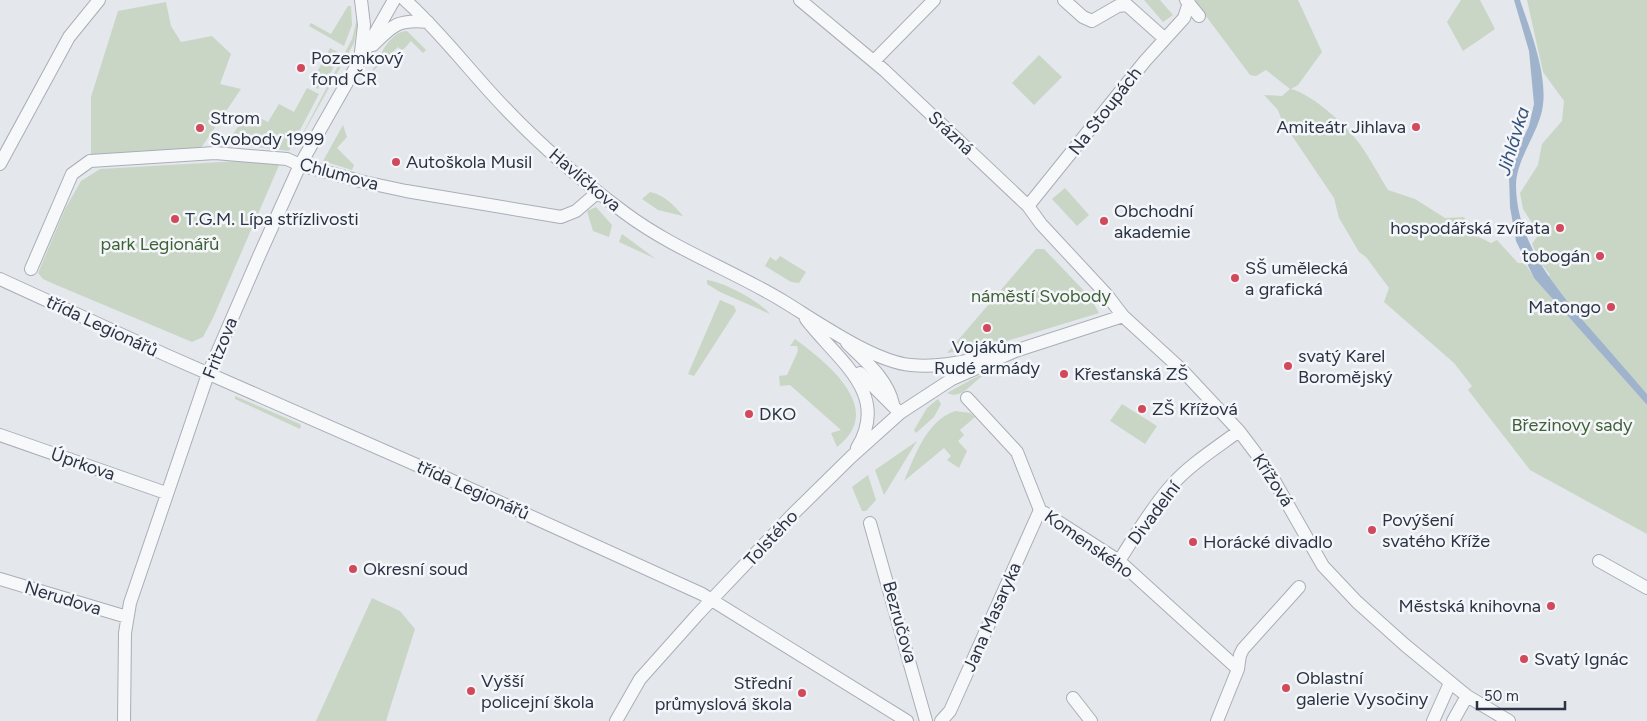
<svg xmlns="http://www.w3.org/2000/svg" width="1647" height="721" font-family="Figtree,sans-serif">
<rect width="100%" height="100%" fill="#e4e7ec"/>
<path fill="#c9d6c5" d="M1144,0H1160L1173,15L1163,22Z
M1194,0H1298L1322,52L1298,85L1291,89C1312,94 1347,126 1359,143C1370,158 1378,174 1388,190L1415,199L1445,218L1464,217L1477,236L1491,243L1497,240L1518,263H1525L1534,278L1647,405V534L1530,470L1468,390L1472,386L1454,363L1384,302L1389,288L1366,257L1359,252L1339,218L1334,198L1282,121L1278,110L1264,95L1282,96L1290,89L1266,70L1256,76L1250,75Z
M1461,0H1480L1495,29L1463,51L1447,22Z
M1527,0H1647V394L1605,347L1548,277L1550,275L1540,262L1532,244L1539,234L1523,209L1520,193L1538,165L1542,144L1562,121L1564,101L1543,72Z
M166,2L171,26L181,42L212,36L231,54L220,84L241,89L201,148L91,155V97L118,11Z
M355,5L359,16L354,43L292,154L352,39L357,19Z
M348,6H351L352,25L344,46L309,26L311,23L331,34Z
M407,31L426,50L423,53L411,41L402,51L398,47L372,72C378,58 390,31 407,31Z
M330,48L341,54L327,79L324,78L318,89L310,85Z
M1039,55L1062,77L1034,105L1012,83Z
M307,88L319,94L289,151L227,143L248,112L268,122L279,104L294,112Z
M343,125L347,137L337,148L354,165L352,170L323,161Z
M257,160L280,163L213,318L203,337L192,342L54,284L43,279L38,273L65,209L81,181L100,169Z
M1065,188L1089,215L1077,226L1052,199Z
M650,192C663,194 675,206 683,216L658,210L642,199Z
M596,207L612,225L609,237L593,231L587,211Z
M622,234L656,259L619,242Z
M1036,249H1044L1090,297L1099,313L990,346L947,353Z
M780,256L806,272L799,283L791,282L765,266L770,257L776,261Z
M707,280C724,282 759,301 770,314L720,292L707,284Z
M720,300L734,306L736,311L694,376L688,374Z
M795,339C826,362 887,409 837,447L831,433L841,430L790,385L780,386L779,376L787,375L798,351L797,346H790Z
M999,368C993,371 986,373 981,377C971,384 961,400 947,393L976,377Z
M235,396L300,424L301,426L300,429L235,399Z
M938,399L941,404L934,417L916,433L914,430L927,408Z
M1122,404L1157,426L1145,444L1110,421Z
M955,411L970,413L975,417L960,430L964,435L958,441L967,451L959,468L947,460L951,456L944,448L904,481C915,456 926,421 955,411Z
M917,441L884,495L875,470Z
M868,475L876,500L866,511H862L852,487Z
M372,598L400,611L415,629L386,721H316Z"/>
<path fill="#9fb4cc" d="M1514,0H1520C1531,33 1552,84 1540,118C1533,140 1516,162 1516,186C1517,242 1553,284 1587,325C1607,348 1627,371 1647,394V405L1534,278L1516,241L1510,207L1509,176L1512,161L1529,126L1534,104L1529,51Z"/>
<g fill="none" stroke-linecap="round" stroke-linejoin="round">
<g stroke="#a9aeb7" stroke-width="14">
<path id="minor" d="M405,0C442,33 471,73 505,108C541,146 583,182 625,213C673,249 732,270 783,301C816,321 874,362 911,365C947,369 980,356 1015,351
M800,0L884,70L1028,206L1041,224L1107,295L1123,316L1182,370L1239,431L1267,468L1323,566L1357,602L1405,645L1467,696L1509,721
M1064,0L1083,17L1092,21L1118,6L1127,5L1165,39
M1186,0L1199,16
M373,45C393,25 398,19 428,22
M361,52L364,25L361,0
M874,61L934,0
M0,164L69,37L99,0
M1028,206L1145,61L1184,18L1189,3
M31,269L72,174L90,161L215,153L287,159L300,165L364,182L406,191L561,217L576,211L598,192
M0,279L166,355L444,477L702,594L907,721
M806,319C837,360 891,393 857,448
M847,343C865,361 887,378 893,404
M860,373L900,413
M967,398L1017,452L1040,510L1119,561L1238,669
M0,435L166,493
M870,523L926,721
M1119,561C1135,536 1150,510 1170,487C1189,465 1216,448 1239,431
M1599,561L1647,588
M0,579L127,617
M1073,698L1091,721
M124,721L125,633L130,603L208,374L259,256L300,165L394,0
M616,721L640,679L698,614L792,515L851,457L900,413L952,379L1015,351L1123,316
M941,721L950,711L1040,510
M1217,721L1238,669L1240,655L1243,649L1299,587
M1433,721L1450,683
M1453,721L1467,696"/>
</g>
<use href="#minor" stroke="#f7f8fa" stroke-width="12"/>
</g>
<g fill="#d1495b" stroke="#f4f6f9" stroke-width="2">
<circle cx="301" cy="68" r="5"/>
<circle cx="1416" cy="127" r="5"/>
<circle cx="200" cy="128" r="5"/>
<circle cx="396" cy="162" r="5"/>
<circle cx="175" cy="219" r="5"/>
<circle cx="1104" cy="221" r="5"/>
<circle cx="1560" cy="228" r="5"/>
<circle cx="1600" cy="256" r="5"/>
<circle cx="1235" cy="278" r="5"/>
<circle cx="1611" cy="307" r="5"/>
<circle cx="987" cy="328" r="5"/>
<circle cx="1288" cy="366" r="5"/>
<circle cx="1064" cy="374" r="5"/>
<circle cx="1142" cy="409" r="5"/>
<circle cx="749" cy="414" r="5"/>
<circle cx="1372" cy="530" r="5"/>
<circle cx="1193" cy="542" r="5"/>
<circle cx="353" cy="569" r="5"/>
<circle cx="1551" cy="606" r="5"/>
<circle cx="1524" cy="659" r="5"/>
<circle cx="1286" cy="688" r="5"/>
<circle cx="471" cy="691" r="5"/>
<circle cx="802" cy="693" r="5"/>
</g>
<g text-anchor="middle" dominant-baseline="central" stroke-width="5" stroke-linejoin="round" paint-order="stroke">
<g font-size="18" fill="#2b3445" stroke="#f4f6f9" text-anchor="start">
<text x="311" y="58">Pozemkový<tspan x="311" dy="21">fond ČR</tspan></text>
<text x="210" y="118">Strom<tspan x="210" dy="21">Svobody 1999</tspan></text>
<text x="1406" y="127" text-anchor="end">Amiteátr Jihlava</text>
<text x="406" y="162">Autoškola Musil</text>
<text x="1114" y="211">Obchodní<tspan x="1114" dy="21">akademie</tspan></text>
<text x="185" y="219">T.G.M. Lípa střízlivosti</text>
<text x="1550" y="228" text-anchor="end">hospodářská zvířata</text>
<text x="1590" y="256" text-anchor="end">tobogán</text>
<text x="1245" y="268">SŠ umělecká<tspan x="1245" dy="21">a grafická</tspan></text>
<text x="1601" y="307" text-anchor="end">Matongo</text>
<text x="987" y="347" text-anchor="middle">Vojákům<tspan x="987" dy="21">Rudé armády</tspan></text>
<text x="1298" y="356">svatý Karel<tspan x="1298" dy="21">Boromějský</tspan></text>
<text x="1074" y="374">Křesťanská ZŠ</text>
<text x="1152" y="409">ZŠ Křížová</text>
<text x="759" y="414">DKO</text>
<text x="1382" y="520">Povýšení<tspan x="1382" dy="21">svatého Kříže</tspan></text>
<text x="1203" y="542">Horácké divadlo</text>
<text x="363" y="569">Okresní soud</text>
<text x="1541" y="606" text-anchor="end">Městská knihovna</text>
<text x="1534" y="659">Svatý Ignác</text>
<text x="1296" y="678">Oblastní<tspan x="1296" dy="21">galerie Vysočiny</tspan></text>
<text x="481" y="681">Vyšší<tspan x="481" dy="21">policejní škola</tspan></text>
<text x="792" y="683" text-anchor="end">Střední<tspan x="792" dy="21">průmyslová škola</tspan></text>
</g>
<g font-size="18" fill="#2b3445" stroke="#f4f6f9">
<text transform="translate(1105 111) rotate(-52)">Na Stoupách</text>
<text transform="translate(951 133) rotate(43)">Srázná</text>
<text transform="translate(339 174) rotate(15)">Chlumova</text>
<text transform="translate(585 180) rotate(40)">Havlíčkova</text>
<text transform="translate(102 326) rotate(25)">třída Legionářů</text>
<text transform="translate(220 348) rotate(-68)">Fritzova</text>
<text transform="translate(83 464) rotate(19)">Úprkova</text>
<text transform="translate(1273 480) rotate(57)">Křížová</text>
<text transform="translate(473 490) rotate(24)">třída Legionářů</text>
<text transform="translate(1154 513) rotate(-53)">Divadelní</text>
<text transform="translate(771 538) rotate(-47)">Tolstého</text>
<text transform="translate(1089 544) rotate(35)">Komenského</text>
<text transform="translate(63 598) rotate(17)">Nerudova</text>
<text transform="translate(992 617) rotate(-66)">Jana Masaryka</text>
<text transform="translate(900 622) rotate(74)">Bezručova</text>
</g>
<g font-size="18" fill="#3f6138" stroke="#f4f6f9">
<text x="160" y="244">park Legionářů</text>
<text x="1041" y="296">náměstí Svobody</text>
<text x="1572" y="425">Březinovy sady</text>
</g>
<g font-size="19" font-style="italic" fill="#34527a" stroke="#f4f6f9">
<text transform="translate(1513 141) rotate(-73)">Jihlávka</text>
</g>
</g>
<path d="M1477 701v8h88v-8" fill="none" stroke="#2b3445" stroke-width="2.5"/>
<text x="1484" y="701" font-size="15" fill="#2b3445" stroke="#f4f6f9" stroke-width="4" paint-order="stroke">50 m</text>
</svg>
